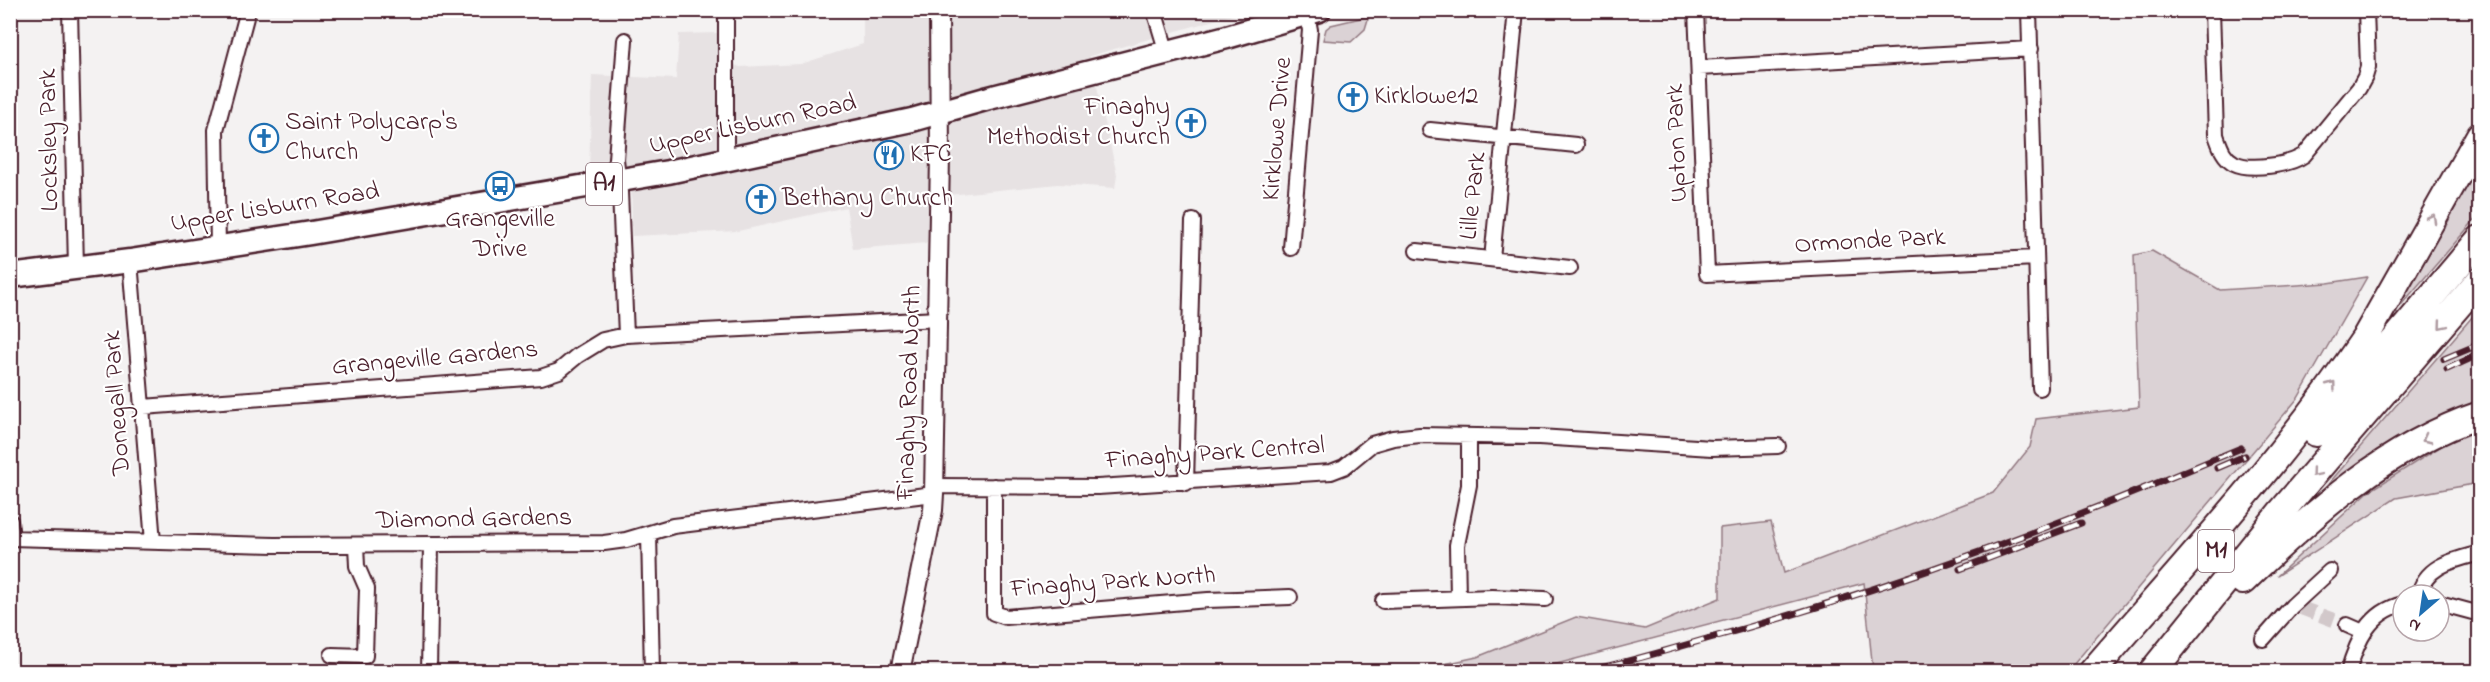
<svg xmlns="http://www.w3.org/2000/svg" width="2490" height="682" font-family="'Indie Flower',sans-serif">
<rect width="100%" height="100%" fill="#f4f2f2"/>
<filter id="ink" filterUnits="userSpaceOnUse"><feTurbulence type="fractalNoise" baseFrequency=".0167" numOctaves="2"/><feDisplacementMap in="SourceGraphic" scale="12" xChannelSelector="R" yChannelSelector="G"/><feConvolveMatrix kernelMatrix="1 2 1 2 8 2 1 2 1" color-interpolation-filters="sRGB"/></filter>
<g filter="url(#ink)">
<path fill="#e7e2e3" d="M863,11H1246L1090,56L1117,175L1115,188L1058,184L929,197L927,243L853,249L846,207L738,231L632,236L631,165L589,172L592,75L676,79L679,34L718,33V59L740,67L801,64L863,44Z"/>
<path fill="#dbd2d5" stroke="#927880" stroke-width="1.5" d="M1369,16L1365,29L1351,42L1323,40L1326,29L1331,25Z
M2479,158V215L2376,334L2437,227L2445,228Z
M2152,251L2220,290L2328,283L2367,277L2298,398L2068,671H1873L1864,583L1530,671H1412L1477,657L1576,617L1645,629L1720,598V528L1771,522L1784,573L1993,493L2030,447L2036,419L2139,407L2134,255Z
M2479,309V483L2396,498L2277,576L2368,492L2451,440L2318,496Z"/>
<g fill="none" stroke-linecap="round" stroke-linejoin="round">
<path stroke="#d2c8ca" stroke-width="14" stroke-dasharray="14 7" stroke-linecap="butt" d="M2301,608L2347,625"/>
<g stroke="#4a1f2b" stroke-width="18">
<path id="minor" d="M70,10L76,267
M1154,10L1167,53
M1696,10L1707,274L2036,258
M2029,10L2040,388
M2212,10L2216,135C2220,146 2223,157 2234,163C2250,171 2290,165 2304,155L2359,88L2365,77L2368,67L2366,10
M625,40L616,159L620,192L626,335
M1699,68L2031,49
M1430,130L1576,145
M726,160V10
M218,247L216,130L248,10
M1291,248L1310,30L1307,14
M1417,251L1570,268
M1492,259L1516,10
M130,261L153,542
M143,407L541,377L559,371L577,356L603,340L626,335L938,319
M1186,483L1193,221
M934,486L1098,487L1331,472L1344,467L1372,444L1393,438L1420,435L1539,437L1712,448L1778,446
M994,486V613L1006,617L1208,600L1290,597
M10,521L12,539
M649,534L652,672
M10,538L274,545L604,543L626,540L673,526L934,494
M2419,595C2425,565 2454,560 2480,553
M1458,598L1457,545L1469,485V436
M1383,601L1492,597L1545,599
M2439,603L2480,614
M2347,625L2363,632
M2263,639L2292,606L2330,571
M332,655L365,656L367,589L357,566L356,545
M429,672L431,545
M2348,672C2357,641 2369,612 2403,604"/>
</g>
<g stroke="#4a1f2b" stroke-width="22">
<path id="tertiary" d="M900,672L933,510L934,494L940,156L939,10"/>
</g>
<g stroke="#4a1f2b" stroke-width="27">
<path id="primary" d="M10,276L130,261L311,233L668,172L912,120L989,98L1227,37L1319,10"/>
</g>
<g stroke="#4a1f2b" stroke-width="30">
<path id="motorway" d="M2316,433L2480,239
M2243,581C2312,514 2387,446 2480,415
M2092,672C2186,563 2285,457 2365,338L2480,135
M2152,672L2281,512L2480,280"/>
</g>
<use href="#minor" stroke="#fff" stroke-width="14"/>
<use href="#tertiary" stroke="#fff" stroke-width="18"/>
<use href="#primary" stroke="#fff" stroke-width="22"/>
<use href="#motorway" stroke="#fff" stroke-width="26"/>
<g stroke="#4a1f2b" stroke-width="7">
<path id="rail" d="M2444,359L2480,344
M2447,369L2480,354
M2217,468L2245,456
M1960,569L2081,523
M1582,672C1625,663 1668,650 1710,638C1892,589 2067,522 2241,448"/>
</g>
<use href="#rail" stroke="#fff" stroke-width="4.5" stroke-dasharray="14" stroke-linecap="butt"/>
</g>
<defs><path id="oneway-chevron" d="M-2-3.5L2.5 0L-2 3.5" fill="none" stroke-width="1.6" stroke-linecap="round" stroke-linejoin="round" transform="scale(1.5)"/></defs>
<g stroke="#ae9aa0">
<use href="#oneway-chevron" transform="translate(2432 218) rotate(-61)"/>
<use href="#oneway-chevron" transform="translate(2442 325) rotate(130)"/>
<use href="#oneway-chevron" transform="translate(2332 385) rotate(-53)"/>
<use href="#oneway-chevron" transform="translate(2426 439) rotate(152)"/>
<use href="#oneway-chevron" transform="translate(2315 473) rotate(130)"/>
</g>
</g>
<defs>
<g id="church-ring" transform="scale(1.5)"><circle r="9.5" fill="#fff" stroke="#1f6fb2" stroke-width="1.5"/><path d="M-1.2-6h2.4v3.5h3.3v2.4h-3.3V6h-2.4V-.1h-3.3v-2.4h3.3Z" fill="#1f6fb2"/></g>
<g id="restaurant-ring" transform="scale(1.5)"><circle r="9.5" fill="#fff" stroke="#1f6fb2" stroke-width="1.5"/><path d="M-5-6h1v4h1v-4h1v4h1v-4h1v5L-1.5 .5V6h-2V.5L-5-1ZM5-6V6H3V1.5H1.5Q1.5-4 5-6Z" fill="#1f6fb2"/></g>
<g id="bus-ring" transform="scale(1.5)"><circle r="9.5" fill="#fff" stroke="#1f6fb2" stroke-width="1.5"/><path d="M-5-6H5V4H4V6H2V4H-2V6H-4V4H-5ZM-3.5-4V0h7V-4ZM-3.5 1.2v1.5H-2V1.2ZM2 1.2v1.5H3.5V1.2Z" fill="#1f6fb2"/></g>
</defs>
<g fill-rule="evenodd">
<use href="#church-ring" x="1353" y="97"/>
<use href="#church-ring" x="1191" y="123"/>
<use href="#church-ring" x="264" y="138"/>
<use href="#restaurant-ring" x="889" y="155"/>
<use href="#bus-ring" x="500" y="186"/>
<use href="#church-ring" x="761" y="199"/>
</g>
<g text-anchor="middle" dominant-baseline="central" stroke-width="4.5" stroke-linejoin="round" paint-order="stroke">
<g fill="#fff" stroke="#80626b" stroke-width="1.5">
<rect x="586" y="163" width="36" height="42" rx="4.5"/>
<rect x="2198" y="530" width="36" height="42" rx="4.5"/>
</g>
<g font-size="24" font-weight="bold" fill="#4a1f2b">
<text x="604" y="184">A1</text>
<text x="2216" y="551">M1</text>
</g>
<g font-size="26" fill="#4a1f2b" stroke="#fff" text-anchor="start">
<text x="1374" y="97">Kirklowe12</text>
<text x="1170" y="108" text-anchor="end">Finaghy<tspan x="1170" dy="30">Methodist Church</tspan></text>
<text x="285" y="123">Saint Polycarp's<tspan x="285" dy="30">Church</tspan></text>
<text x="910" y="155">KFC</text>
<text x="782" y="199">Bethany Church</text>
<text x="500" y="220" text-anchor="middle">Grangeville<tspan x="500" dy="30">Drive</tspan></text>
</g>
<g font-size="26" fill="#4a1f2b" stroke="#fff">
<text transform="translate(753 125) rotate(-12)">Upper Lisburn Road</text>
<text transform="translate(1278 129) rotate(-85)">Kirklowe Drive</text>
<text transform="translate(50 140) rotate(-91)">Locksley Park</text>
<text transform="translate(1678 143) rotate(-92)">Upton Park</text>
<text transform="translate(1474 196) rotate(-84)">Lille Park</text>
<text transform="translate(275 208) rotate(-9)">Upper Lisburn Road</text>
<text transform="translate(1870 242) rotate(-3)">Ormonde Park</text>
<text transform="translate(435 359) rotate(-5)">Grangeville Gardens</text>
<text transform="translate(910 393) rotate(-88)">Finaghy Road North</text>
<text transform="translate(118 403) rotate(-94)">Donegall Park</text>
<text transform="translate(1215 454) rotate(-4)">Finaghy Park Central</text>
<text transform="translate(474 520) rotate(-1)">Diamond Gardens</text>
<text transform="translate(1113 583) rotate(-4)">Finaghy Park North</text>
</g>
</g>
<rect width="2490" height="682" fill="none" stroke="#fff" stroke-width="36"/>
<rect x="18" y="18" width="2454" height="646" fill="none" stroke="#4a1f2b" stroke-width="2" filter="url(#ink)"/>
<g transform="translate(2421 613) rotate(209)"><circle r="28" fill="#ffffff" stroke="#b7a5aa" stroke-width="1.5"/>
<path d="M0-4.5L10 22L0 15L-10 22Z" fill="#1f6fb2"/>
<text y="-9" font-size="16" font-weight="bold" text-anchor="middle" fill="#4a1f2b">N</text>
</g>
</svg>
